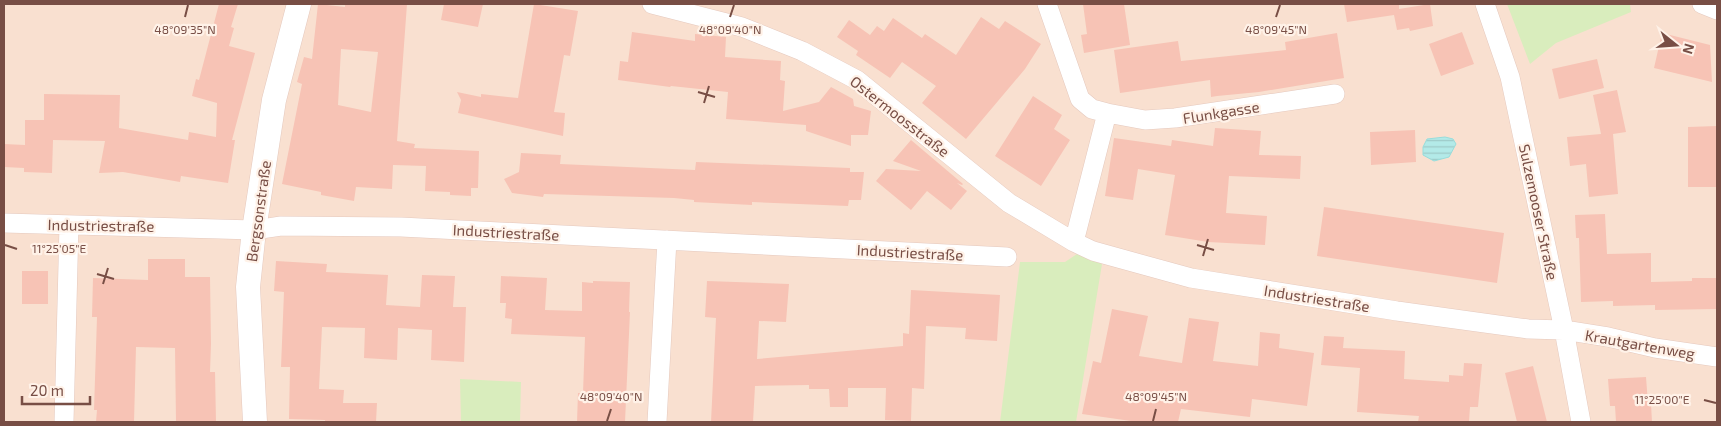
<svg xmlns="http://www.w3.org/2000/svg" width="1721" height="426" font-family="'Exo 2',sans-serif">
<defs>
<pattern id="water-rules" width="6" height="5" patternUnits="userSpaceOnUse" patternTransform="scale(1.25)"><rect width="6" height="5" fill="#b3eae8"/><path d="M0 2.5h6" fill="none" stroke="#9ecac8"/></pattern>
</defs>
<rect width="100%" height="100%" fill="#feede0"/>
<path fill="#f9e0d0" d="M4,4H1717V422H4Z"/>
<path fill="#d9edbd" d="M1507,4H1630L1631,12L1556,43L1530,64Z
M1080,252L1102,264L1076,422H1000L1020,262H1065Z
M460,379L521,382L520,422H461Z"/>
<path fill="url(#water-rules)" stroke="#98dddb" d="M1445,137L1453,139L1456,144L1449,157L1434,161L1423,155V147L1427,139Z"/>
<path fill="#f7c3b5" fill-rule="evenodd" d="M219,4H238L231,27L234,28L229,46L255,53L232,140H235L228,183L181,176L180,182L123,172L99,173L105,141L53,140L52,173L24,172V168L4,167V144L25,145V120H44V94L120,95L119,128L188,140L189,132L216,137L217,103L192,96L196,79L199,80Z
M318,4L345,7V4H407L397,141L415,144L414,148L479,151L478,188H471V196L450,195V192L425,191L426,166L393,165L392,189L356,187L354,201L321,195V192L282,184L302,84L297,82L304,57L312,59ZM341,49L378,52L371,112L338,105Z
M444,4H483L478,27L441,20Z
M534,4L578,11L570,56L564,55L554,112L565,113L563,136L458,113L461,100L457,92L481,97V94L518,98Z
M1083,4H1124L1130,45L1084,53L1081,35L1087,34Z
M1344,4H1399V9L1430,4L1433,26L1410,31L1409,28L1397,30L1394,15L1347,22Z
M981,17L999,29L1005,21L1041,44L1025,69L966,139L922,103L936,86L902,62L890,78L856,55L858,51L837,37L849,20L870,35L877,26L884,31L893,18L922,38L925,34L956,55Z
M632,32L695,41V34L726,37L725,57L781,61L780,80L785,81L783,111L819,102L831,87L853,99L854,106L871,111L868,135H851V146L806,131V125L726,119L728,92L671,86L670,87L618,80L620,61L628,62Z
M1462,32L1474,64L1441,76L1429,44Z
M1337,33L1344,78L1259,92L1217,96L1211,97L1210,80L1120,93L1114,50L1178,41L1181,61L1286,50L1285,42Z
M1662,33L1710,45L1712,82L1654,68Z
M1597,59L1604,88L1559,99L1552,69Z
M1617,90L1626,132L1613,134L1618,194L1589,197L1586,164L1570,166L1567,137L1601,134L1593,95Z
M1033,96L1062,115L1054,129L1070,140L1041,186L995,156Z
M1717,126V187H1688V127Z
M1215,128L1261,131L1259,155L1301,156L1300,179L1229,176L1226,213L1267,216L1265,245L1208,242L1165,235L1175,175L1138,169L1133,200L1105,196L1114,138L1171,146L1172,140L1213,146Z
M1415,130L1416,162L1371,165L1370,132Z
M911,140L963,184L962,185L957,183L967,191L951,210L927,191L911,210L876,181L886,169L921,171L893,161Z
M521,153L561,155L560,164L695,170L696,162L850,168V172H864L861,200H849L848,206L752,202V205L694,202V200L674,198L544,194L543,197L512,193L504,179L519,172Z
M1324,207L1504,233L1497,283L1317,256Z
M1605,214L1607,254L1651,253V282L1692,281V278H1717V309L1655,310V305L1613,306V301L1581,302L1579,238H1576L1575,215Z
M148,259H185V277H210L211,344L210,372H215L216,422H176L175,348L136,347L134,422H96L97,410H94L97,317H92L93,278L148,280Z
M276,261L327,264L326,272L388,275L386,305L420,307L422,275L455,276L453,307H466L464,362L431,360L432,330L398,328L397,360L364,358L365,328L322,327L319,389L344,390L343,403H377L376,422H325V420L289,419L290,367H281L284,292L274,291Z
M22,271H48V304H22Z
M501,276L547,278L545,310L582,311V282L593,283V281L630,282L629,312H630L625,422H577L578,393H583L585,337L511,334L512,319L505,318L506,303H500Z
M707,281L789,284L786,322L759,321L757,359L903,346V333L909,334L911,290L1000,295L997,341L965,339L966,328L926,326L924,389L912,388L911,421L885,420L886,388H848V407H830L829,389H809V385L755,386L753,422H711L716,318L705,317Z
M1112,309L1148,316L1139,356L1182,363L1189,318L1219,322L1213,361L1258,366L1260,332L1280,334L1279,348L1314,353L1307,406L1252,399L1250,417L1181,409L1178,422H1138L1082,414L1093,361L1101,363Z
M1324,336L1344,337L1343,348L1405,351L1404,379L1449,382V375L1463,376L1464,363L1482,364L1478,407H1470L1469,422H1418L1419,416L1357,412L1360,368L1321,365Z
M1533,366L1547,422H1517L1505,373Z
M1646,377L1648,404H1651L1652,422H1616L1615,406H1610L1608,379Z"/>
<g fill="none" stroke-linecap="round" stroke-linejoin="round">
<g stroke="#e5c9be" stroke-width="20">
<path id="minor" d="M652,4L742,27L802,51L857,80L1009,203L1074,242L1093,251L1191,278L1397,311L1528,329L1564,330L1608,337L1655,348L1717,357
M1047,4L1080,99L1092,109L1107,113L1074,242
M1485,4L1510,77L1564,330L1581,422
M1702,4L1717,10
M1107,113L1145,120L1175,118L1335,94
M4,223L254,230L281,226L401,227L1007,257
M64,422L69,225
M657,422L667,240"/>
</g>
<g stroke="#e5c9be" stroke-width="25">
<path id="tertiary" d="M255,422L248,287L254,230L274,100L299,4"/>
</g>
<use href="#minor" stroke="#fff" stroke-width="19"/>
<use href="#tertiary" stroke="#fff" stroke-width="24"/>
</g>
<path fill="none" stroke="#784e45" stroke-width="2" d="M185,17L188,5M730,17L734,5M1276,17L1280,5M698,92L715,97M704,103L709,86M5,245L17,249M1197,245L1214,250M1203,256L1208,239M97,274L114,279M103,284L108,268M1704,400L1716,403M607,421L611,409M1153,421L1156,409"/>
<g text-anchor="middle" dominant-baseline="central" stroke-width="4.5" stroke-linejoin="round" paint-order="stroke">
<g font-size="15" fill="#784e45" stroke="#fff2e8">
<text transform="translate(1221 112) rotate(-9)">Flunkgasse</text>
<text transform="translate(900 116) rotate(38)">Ostermoosstraße</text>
<text transform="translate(258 211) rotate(-82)">Bergsonstraße</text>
<text transform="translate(1539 212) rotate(78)">Sulzemooser Straße</text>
<text transform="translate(101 225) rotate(1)">Industriestraße</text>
<text transform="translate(506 232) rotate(3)">Industriestraße</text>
<text transform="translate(910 252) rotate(3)">Industriestraße</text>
<text transform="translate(1317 298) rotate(9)">Industriestraße</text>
<text transform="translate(1640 344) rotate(10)">Krautgartenweg</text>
</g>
</g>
<g font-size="12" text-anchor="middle" fill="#784e45" stroke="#fff2e8" stroke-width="4.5" stroke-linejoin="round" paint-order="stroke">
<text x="185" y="34">48°09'35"N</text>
<text x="730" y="34">48°09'40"N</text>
<text x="1276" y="34">48°09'45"N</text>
<text x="59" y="253">11°25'05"E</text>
<text x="611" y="401">48°09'40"N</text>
<text x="1156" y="401">48°09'45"N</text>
<text x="1662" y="404">11°25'00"E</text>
</g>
<rect width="1721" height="426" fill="none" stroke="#784e45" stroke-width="10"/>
<g transform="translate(1676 45) rotate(107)" stroke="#fff2e8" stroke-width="4" paint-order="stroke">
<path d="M0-4L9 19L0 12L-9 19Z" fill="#784e45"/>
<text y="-8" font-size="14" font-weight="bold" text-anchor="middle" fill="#784e45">N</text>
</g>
<path d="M22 396v8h68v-8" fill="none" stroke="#784e45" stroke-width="2.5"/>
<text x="30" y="396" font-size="15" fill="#784e45" stroke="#fff2e8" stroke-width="4" paint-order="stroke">20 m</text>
</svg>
